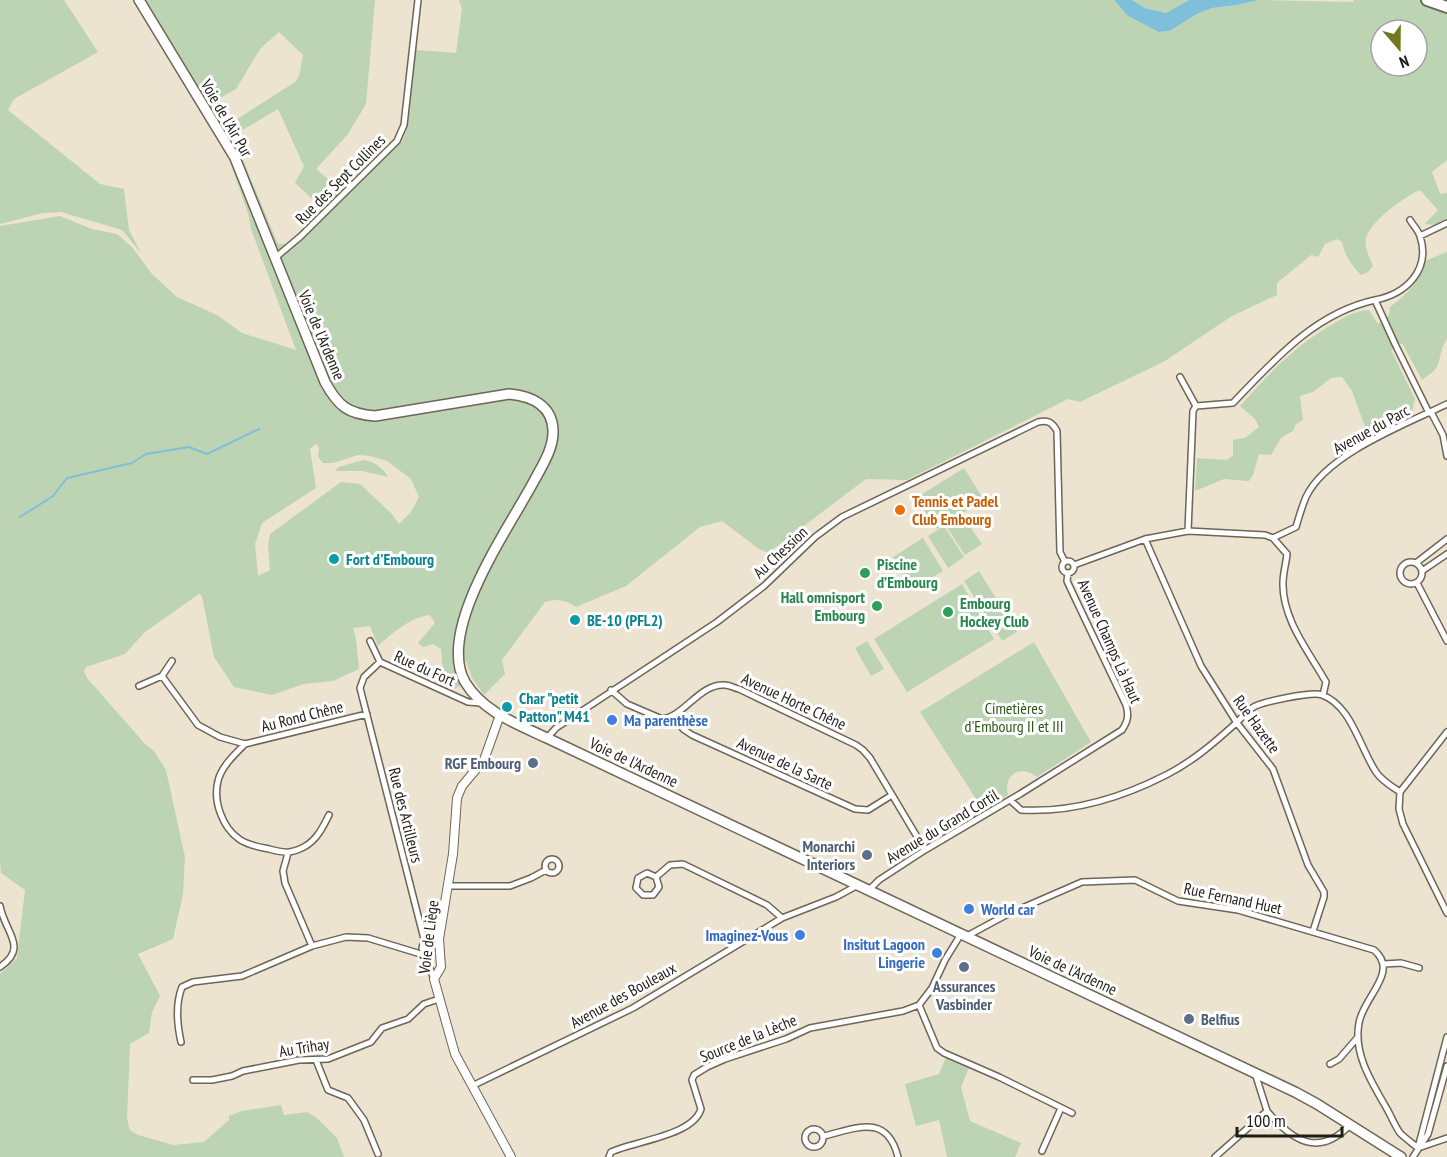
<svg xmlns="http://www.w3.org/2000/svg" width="1447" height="1157" font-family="'PT Sans Narrow',sans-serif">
<rect width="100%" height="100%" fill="#ede3d1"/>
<path fill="#bcd4b3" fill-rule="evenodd" d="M0,0H64L98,52L14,99L8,110L100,184L124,189L129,230L141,253L122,230L61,212L43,213L0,224Z
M143,0H375L366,104L348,134L316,169L347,195L402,141L406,131L416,50L456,53L462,9L459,0H1114L1128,16L1160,32L1170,31L1195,15L1212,8L1237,5L1259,0L1353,2L1354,0H1447V160L1432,172L1440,194L1447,193V218L1435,225L1425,224L1438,210L1420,190C1405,196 1368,223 1366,239C1364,248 1370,258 1373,266L1368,272L1361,275C1351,265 1345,256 1342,242L1337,239L1325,244L1318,257L1311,255L1277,283V295L1232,316L1165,361L1080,402L1068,399L907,480L866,479L768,553L759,549L722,521L700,527L626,586L576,607C566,600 557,598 545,602L502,660L505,674L484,695L472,678L466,661L453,665L460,685L455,689L443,673L441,649L433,644L423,647L418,643L435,623L430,615C411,617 392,633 378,646L370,626L353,628L356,639L359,669L333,681L304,684L272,695L234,687L214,657L202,596L199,594L145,632L125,654L86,667L84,671L87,678L145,744L154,751L166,770L185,857L183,894L173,939L138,954L160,996L152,1012L149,1033L130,1044L127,1119L130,1130L138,1135L173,1145L204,1142L229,1120V1116L242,1111L281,1105L284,1115L307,1112L317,1118L337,1138L344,1157H0V974L17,958L25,890L1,873L0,861V226L60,216L92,229L117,234L132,247L152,274L177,297L217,315L242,333L296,350L251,229L248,213L229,159L203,99ZM1381,30H1417V66H1381ZM279,32L303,55L299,76L295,82L231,123L215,101L236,89L260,49ZM278,109L304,166L295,183L323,209L287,244H278L238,148L231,137ZM316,444L319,447L318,457L323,463H333L358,455L370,456L387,461L411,479L419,497L411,512L399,524L391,513L360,484L341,482L270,534L268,546L270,570L258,576L255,544L262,523L316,488L310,449Z
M1132,0H1189L1166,13L1145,8Z
M1447,252V339C1439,349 1442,361 1434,371C1431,374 1425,377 1422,380L1402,343L1391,350L1415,399L1412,412L1368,435L1352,391L1342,377L1331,378L1313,392L1300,396L1303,420L1296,424L1293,431L1281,438L1271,455L1259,454L1253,475L1249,481L1224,479L1195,491L1197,458L1226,460L1233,456V440L1245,438L1259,427L1255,419L1240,406C1269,374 1296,344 1335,323C1346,316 1355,311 1369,310L1378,324L1389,315L1390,307C1411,291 1416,284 1427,260Z
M363,460C374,461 383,468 388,477L362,471H335L339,467Z
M964,468L984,500L937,529L916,498Z
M962,515L982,544L965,555L946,526Z
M944,526L964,557L948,568L928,536Z
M923,538L943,571L913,589L893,557Z
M979,571L1017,632L1002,641L964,581Z
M962,584L994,639L907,692L874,639Z
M867,641L884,669L871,676L855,648Z
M1034,642L1091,742L1037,777C1021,764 1003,774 1008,795L985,808L982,802L976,799L920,712Z
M946,1057L969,1068L961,1087L970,1121L1021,1143L1015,1157H947L939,1120L916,1126L905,1084L939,1074Z"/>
<path fill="#80bfda" d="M1114,0H1132L1145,8L1166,13L1189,0H1259L1237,5L1212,8L1195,15L1170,31L1159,32L1128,16Z"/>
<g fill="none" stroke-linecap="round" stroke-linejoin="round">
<path stroke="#80bfda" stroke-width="2" d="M20,517L53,496L67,478L132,463L146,454L189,447L207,454L259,429"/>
<g stroke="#6e6556" stroke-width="8">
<path id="street" d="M1420,236L1447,223
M275,258L301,236L397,141L404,125L418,0
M1375,300C1406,294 1431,270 1420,236C1418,230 1413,225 1410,220
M1180,377L1196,406
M1431,412L1443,435L1447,456
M1188,531L1193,411L1196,406L1233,403C1274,360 1315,313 1375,300L1395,344L1429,413
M1145,539L1201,666L1237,723L1273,769L1308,865L1324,892V897L1313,931
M1062 567a6 6 0 1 1 12 0a6 6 0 1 1-12 0Z
M1400 573a11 11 0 1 1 22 0a11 11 0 1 1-22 0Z
M1416,563L1447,539
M1074,565L1145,539L1188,531L1265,535L1273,538
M1422,571L1447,554
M1417,583L1447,641
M370,641L380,662L468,702L481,703
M380,662L364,677L360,688L424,939L422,948L434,979
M162,676L198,725L220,737L245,744L367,714
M139,686L162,676L172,661
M611,690L627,704L662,719C685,716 700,683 725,685C729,685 734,688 739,689L856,745L863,750L870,758L925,850
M1323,695L1326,682C1309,652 1282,619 1283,583C1283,573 1286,564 1287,554L1273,538L1296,527C1299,517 1302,506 1306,497C1326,454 1406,424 1447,404
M676,714L683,729L692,735L855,809L868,810L892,795
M547,738L556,728L717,622L764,586L815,537L842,517L1038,422C1048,420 1052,422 1057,431L1060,552L1065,562
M245,744C235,754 221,767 218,781C213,801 222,827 239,839C247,845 259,847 269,849C284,853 290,854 304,847C317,840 323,827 329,815
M1400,792L1399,809L1403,824L1447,913
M1400,792L1447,732
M1010,800L1021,810C1073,813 1121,798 1166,775C1192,762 1214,743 1235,724C1241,719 1246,712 1252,708C1259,702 1314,691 1322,695C1351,705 1360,748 1376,772C1382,781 1391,786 1400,792
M288,853L283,871L285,883L312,946
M545 866a7 7 0 1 1 14 0a7 7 0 1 1-14 0Z
M647,873L656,877L659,887L653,895H643L636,888L638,878Z
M656,877L670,865L683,864L767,905L782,918
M448,886H510L531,878L546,870
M869,890L879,880L925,850L1020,794L1122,730C1128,721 1129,715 1126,705L1074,596L1067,581L1068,573
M0,906C5,933 29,947 0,967
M967,936L1006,915L1082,882L1135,880L1178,901L1238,910L1374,950C1400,972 1363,997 1359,1023C1353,1054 1372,1083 1387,1109C1391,1116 1395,1126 1400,1133C1405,1138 1412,1143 1418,1148
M1384,964L1401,963L1419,968
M919,1005L937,1048L944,1053L999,1077L1072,1113
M181,1042C177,1024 175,1005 182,987L193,982L242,976L312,946L346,937L368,938L424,955
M316,1060L328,1090L348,1098L364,1120L378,1154
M1330,1064L1339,1059L1358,1037
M193,1080H212L232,1076L243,1071L299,1060L328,1059L371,1042L382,1028L408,1019L424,1004L439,999
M472,1086L633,1008L782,918L836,897L858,885
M1267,1111C1294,1143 1320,1157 1351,1124
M805 1138a9 9 0 1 1 18 0a9 9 0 1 1-18 0Z
M824,1136C857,1128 887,1113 898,1157
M1418,1148L1447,1037
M1418,1148L1447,1138
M1042,1151L1061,1108
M609,1157L611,1152C634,1141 693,1136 701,1109L692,1080L694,1075L707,1067L725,1059L786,1039L810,1028L903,1011L919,1005L932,988L945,960L961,934
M1215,1157L1267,1111L1255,1073
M1413,1157L1428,1134L1447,1066"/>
</g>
<g stroke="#6e6556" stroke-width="10">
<path id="secondary" d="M500,715L484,760L462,786L457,798L453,854L439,939L441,967L434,979L455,1054L511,1157"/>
</g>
<g stroke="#6e6556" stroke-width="12">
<path id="primary" d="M139,0L235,158L325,382C338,406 348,414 375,416L509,394C531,396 552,405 553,430C554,448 542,466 534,481C509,528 436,630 465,682C483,712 517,724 547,738L1295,1092L1317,1104L1401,1157"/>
</g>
<g stroke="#6e6556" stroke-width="14">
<path id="highway" d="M1427,0L1447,7"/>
</g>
<use href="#street" stroke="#fff" stroke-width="5"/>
<use href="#secondary" stroke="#fff" stroke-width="8"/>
<use href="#primary" stroke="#fff" stroke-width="9"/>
<use href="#highway" stroke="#fff" stroke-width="10"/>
</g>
<circle fill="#e8710a" stroke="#fff" stroke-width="2" cx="900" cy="510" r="6"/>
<g fill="#0f9aa8" stroke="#fff" stroke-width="2">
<circle cx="334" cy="559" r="6"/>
<circle cx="575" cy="620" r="6"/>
<circle cx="507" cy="707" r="6"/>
</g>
<g fill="#2e9e5b" stroke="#fff" stroke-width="2">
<circle cx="865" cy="573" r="6"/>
<circle cx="877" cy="606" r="6"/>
<circle cx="948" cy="612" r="6"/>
</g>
<g fill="#3f7fe0" stroke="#fff" stroke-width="2">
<circle cx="612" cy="720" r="6"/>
<circle cx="969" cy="909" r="6"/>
<circle cx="800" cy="935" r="6"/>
<circle cx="937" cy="953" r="6"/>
</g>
<g fill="#5c6f8a" stroke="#fff" stroke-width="2">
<circle cx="533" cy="763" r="6"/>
<circle cx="867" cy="855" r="6"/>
<circle cx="964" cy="967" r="6"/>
<circle cx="1189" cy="1019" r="6"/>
</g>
<g text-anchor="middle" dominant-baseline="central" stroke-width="6" stroke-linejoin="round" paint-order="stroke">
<g font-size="16" fill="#201c16" stroke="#fff">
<text transform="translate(227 118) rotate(60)">Voie de l'Air Pur</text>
<text transform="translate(340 179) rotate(-45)">Rue des Sept Collines</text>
<text transform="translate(322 335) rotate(67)">Voie de l'Ardenne</text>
<text transform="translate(1371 429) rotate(-29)">Avenue du Parc</text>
<text transform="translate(780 552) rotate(-43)">Au Chession</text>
<text transform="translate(1110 641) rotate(66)">Avenue Champs Là Haut</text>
<text transform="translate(425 668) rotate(24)">Rue du Fort</text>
<text transform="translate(794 701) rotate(25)">Avenue Horte Chêne</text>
<text transform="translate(302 716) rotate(-14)">Au Rond Chêne</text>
<text transform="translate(1257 724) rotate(54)">Rue Hazette</text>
<text transform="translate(634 762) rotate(25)">Voie de l'Ardenne</text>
<text transform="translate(785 763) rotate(25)">Avenue de la Sarte</text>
<text transform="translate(406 815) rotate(76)">Rue des Artilleurs</text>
<text transform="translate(942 826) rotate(-31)">Avenue du Grand Cortil</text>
<text transform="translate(1233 898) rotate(12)">Rue Fernand Huet</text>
<text transform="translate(428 937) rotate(-83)">Voie de Liège</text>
<text transform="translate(1073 970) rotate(25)">Voie de l'Ardenne</text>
<text transform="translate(623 995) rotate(-29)">Avenue des Bouleaux</text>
<text transform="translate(748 1038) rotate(-22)">Source de la Lèche</text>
<text transform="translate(304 1047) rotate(-9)">Au Trihay</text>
</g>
<g font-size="16" font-weight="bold" fill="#c56008" stroke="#fff" text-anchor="start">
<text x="912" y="501">Tennis et Padel<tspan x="912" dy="18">Club Embourg</tspan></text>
</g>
<g font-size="16" font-weight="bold" fill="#0d838f" stroke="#fff" text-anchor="start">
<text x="346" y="559">Fort d'Embourg</text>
<text x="587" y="620">BE-10 (PFL2)</text>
<text x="519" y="698">Char "petit<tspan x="519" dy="18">Patton" M41</tspan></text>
</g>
<g font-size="16" font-weight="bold" fill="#27864d" stroke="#fff" text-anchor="start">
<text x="877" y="564">Piscine<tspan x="877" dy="18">d’Embourg</tspan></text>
<text x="865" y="597" text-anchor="end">Hall omnisport<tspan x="865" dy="18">Embourg</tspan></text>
<text x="960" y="603">Embourg<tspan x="960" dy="18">Hockey Club</tspan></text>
</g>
<g font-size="16" fill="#2a5514" stroke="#fff">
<text x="1014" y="708">Cimetières<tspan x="1014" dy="18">d'Embourg II et III</tspan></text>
</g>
<g font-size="16" font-weight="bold" fill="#366cbe" stroke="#fff" text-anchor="start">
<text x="624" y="720">Ma parenthèse</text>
<text x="981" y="909">World car</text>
<text x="788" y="935" text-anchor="end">Imaginez-Vous</text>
<text x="925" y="944" text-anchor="end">Insitut Lagoon<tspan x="925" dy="18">Lingerie</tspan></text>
</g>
<g font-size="16" font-weight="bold" fill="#4e5e75" stroke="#fff" text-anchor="end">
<text x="521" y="763">RGF Embourg</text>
<text x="855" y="846">Monarchi<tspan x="855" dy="18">Interiors</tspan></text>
<text x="964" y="986" text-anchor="middle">Assurances<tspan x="964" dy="18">Vasbinder</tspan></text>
<text x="1201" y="1019" text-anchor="start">Belfius</text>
</g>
</g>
<g transform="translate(1399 48) rotate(160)"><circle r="28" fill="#ffffff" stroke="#a6a4a2" stroke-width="1.5"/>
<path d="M0-4.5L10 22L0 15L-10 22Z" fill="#72761e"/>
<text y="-9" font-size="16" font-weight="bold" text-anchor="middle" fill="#201c16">N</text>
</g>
<path d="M1237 1127v9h105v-9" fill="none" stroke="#201c16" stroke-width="3"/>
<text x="1246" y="1127" font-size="18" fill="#201c16" stroke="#ffffff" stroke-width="4.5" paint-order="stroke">100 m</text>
</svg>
